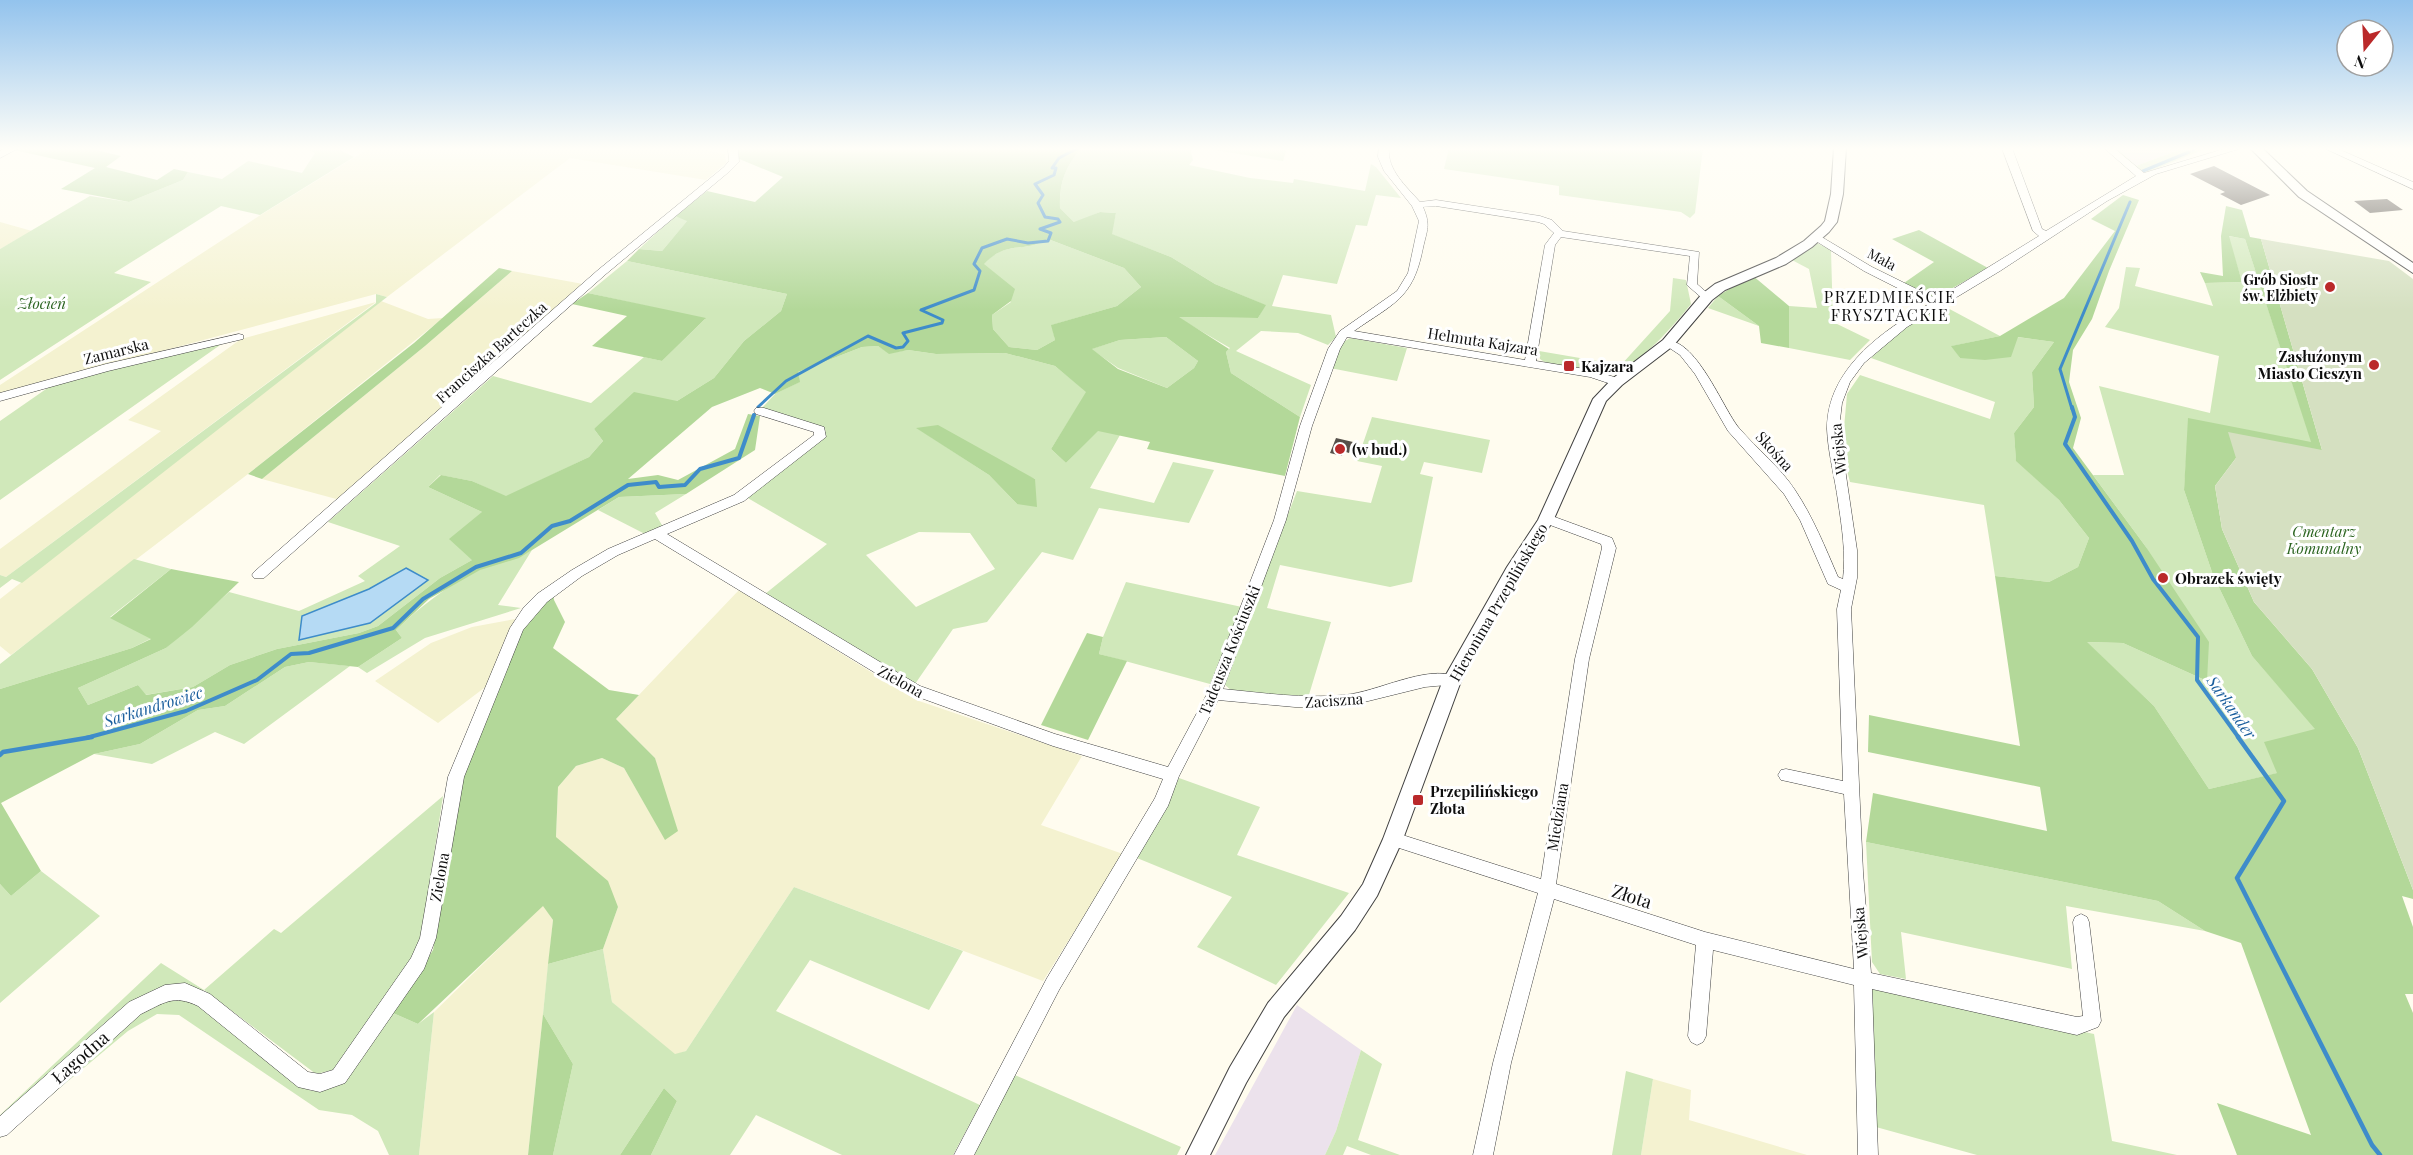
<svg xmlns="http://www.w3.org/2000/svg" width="2413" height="1155" font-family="'Playfair Display',serif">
<rect width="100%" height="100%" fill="#fffcef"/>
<path fill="#ece2ec" d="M2117,148H2184L2136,166Z
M1297,1005L1361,1050L1336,1131L1325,1155H1215Z"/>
<path fill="#f4f2d0" d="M370,148H709L710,151L725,154L726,163L706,180L570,158L387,297L376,294L0,394V385L259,216Z
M0,222L32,231L0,249Z
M512,271L583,284L340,500L262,479L425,346Z
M381,301L428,319L443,318L248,474L11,655L0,646V599Z
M376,302L6,577L0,575V549L161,431L128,420L241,339Z
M739,590L916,700L1082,756L1041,825L1123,854L1043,981L794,887L686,1051L675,1055L612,1002L603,949L618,907L556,838L558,787L576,766L602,758L624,768L665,839L655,758L616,719Z
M515,619L488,685L438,723L375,681L431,643L472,627Z
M543,905L553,920L528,1155H419L434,1012Z
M1653,1079L1691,1090L1689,1120L1807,1155H1641Z"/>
<path fill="#d0e8ba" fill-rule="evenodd" d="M304,148H336L354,157L260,215L221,206L114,273L151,282L0,380V249L90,196L129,202L183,180L188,172L222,179L248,161L302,173L315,153Z
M1081,148H1190L1193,160L1189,165L1250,178L1293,183L1294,179L1365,191L1371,164L1376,167L1401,198L1376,195L1367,226L1356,225L1337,284L1283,275L1272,306L1331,315L1336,337L1328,345L1298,333L1261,331L1236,351L1311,385L1300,417L1231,373L1226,352L1230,348L1177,317L1258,318L1265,305L1215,284L1171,257L1111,234L1116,213L1100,212L1075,223L1060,208C1059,183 1065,168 1081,148Z
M1202,148H1287L1283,161Z
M1449,148H1703L1695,213L1690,218L1681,212L1559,195V186L1444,169Z
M2113,148H2117L2136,166L2184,148L2205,149L2148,172L2138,170Z
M675,216L688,220L662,251L639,249Z
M2228,236L2245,239L2312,443L2189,419L2184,490L2213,575L2252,656L2316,729L2278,773L2209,789L2154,706L2086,642L2123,643L2207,681L2146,547L2093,475H2124L2099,386L2210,413L2219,356L2105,327L2119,308L2126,267L2140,268L2135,286L2213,306L2205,283L2242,282Z
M1048,239L1124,268L1141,287L1117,306L1052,325L1055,340L1037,350L1009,347L993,329L992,315L1011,302L983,264C1008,239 1023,254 1048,239Z
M1815,242L1831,250L1833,322L1870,340L1850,360L1789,348V306L1817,308L1809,269L1790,259Z
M627,261L787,294L781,311L744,341L714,378L677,401L594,429L603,441L589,457L506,497L472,481L440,475L428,487L482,512L472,560L440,578L378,626L359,633L277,649L230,665L193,687L145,695L138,685L88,705L78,688L166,648L229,592L299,611L365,581L358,576L400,546L328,522L493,376L591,403L644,357L662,361L705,319L588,293Z
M1673,278L1686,280L1691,304C1676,323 1642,362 1619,370C1599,378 1567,366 1546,363L1540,359L1539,351L1621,365L1670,311Z
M376,294L387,297L22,583L12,579L0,588V575L6,577L376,303Z
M1718,296L1759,326L1708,308Z
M1942,305L2000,336L1952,346L1960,358L2017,337L2054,342L2032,372L2034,407L2014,433L2016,460L2059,500L2089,538L2078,567L2049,582L1995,576L1984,505L1850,482L1842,451L1847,394L1860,375L1990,419L1995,402L1871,358L1898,333Z
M1166,337L1198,361L1194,368L1167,388L1118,368L1091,349L1120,340Z
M1350,338L1407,348L1397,381L1330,368L1342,343Z
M223,343L0,500V421L49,387L103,371Z
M878,346L889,353L908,350L936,354L1005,353L1055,366L1087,392L1051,449L1066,463L1098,430L1120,435L1090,488L1154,503L1173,462L1214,470L1189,523L1099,508L1073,560L1042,552L987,622L953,629L915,684L765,594L827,544L746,497L820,441L826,431L819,426L761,409L775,394L799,382L798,372L862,347ZM917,428L1035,479L1017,504L989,475ZM919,532L970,533L995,569L916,607L866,555Z
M1372,417L1490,440L1482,473L1424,462L1420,474L1433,477L1412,582L1390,587L1280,565L1267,608L1331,622L1308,698L1234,693L1223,683L1297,491L1371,503L1382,466L1357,461Z
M686,494L655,513L663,527L645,534L598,510L619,497Z
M532,550L498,605L521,608L425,638L367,673L358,667L402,638L396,630C421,606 448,585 479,570C497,562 515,560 532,550Z
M134,559L171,569L110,617L152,638L132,648L0,689V664Z
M1126,582L1242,607L1210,684L1099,654L1103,637Z
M309,662L350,666L244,744L215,732L152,764L94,754L140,744L198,710L225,706L285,667Z
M1179,778L1260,807L1237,855L1349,893L1276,985L1197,947L1232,897L1137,858Z
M443,796L421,938L411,966L337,1069L316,1074L204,990L199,993L159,992L0,1121V1115L161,963L204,990L274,929L281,933Z
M1866,842L2158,901L2205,931L2066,906L2072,969L1901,932L1906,979L1880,974L1872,962Z
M41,871L100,916L0,1003V884L11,896Z
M794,887L963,951L929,1010L810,960L776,1011L980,1105L953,1155H842L756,1115L730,1155H651L677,1101L664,1088L620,1155H553L573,1064L543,1014L548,964L603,949L612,1002L675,1054L686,1051Z
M1869,987L2094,1034L2112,1141L2177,1155H1977L1876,1127Z
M180,998L201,1007L311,1091L337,1086L359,1063L393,1013L418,1024L434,1012L419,1155H389L378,1131L352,1115L319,1110L179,1015L157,1014L128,1031L0,1138V1131L134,1015L161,1000Z
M1361,1050L1382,1064L1358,1140L1400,1155H1371L1347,1146L1343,1155H1325L1336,1131Z
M1626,1071L1653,1079L1641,1155H1612Z
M1010,1073L1181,1147L1177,1155H968Z"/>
<path fill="#b3d899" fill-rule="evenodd" d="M18,148H88L121,156L106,167L157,180L174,169L188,172L183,180L129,202L61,189L95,168L14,150Z
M737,148H1081C1065,168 1059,183 1060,208L1074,222L1100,212L1116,213L1112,234L1171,257L1215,284L1266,305L1258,318L1179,317L1229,349L1226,352L1231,373L1300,417L1285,476L1147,449L1150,442L1098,431L1066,463L1051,449L1086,392L1055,366L1005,353L936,354L908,350L889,354L878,346L862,347L798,372L800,382L775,394L760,388L712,407L628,479L658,475L678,480L735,449L748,414L760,416L755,450L686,494L619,497L519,558L480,570L429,599L396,630L402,638L358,667L309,662L285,667L225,706L198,710L140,744L94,754L1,803L41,871L11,896L0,884V689L132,648L151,639L110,618L171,569L239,582L192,627L166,648L78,688L88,705L138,685L146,695L193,687L230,665L277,649L359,633L378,626L440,578L472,560L449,539L482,512L428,487L441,475L472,481L506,496L589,457L603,441L594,429L634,392L677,401L714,378L744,341L781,311L787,294L627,261L639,249L662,251L687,221L675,216L707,191L755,202L783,177L737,158ZM1048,239L1124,268L1141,287L1117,306L1051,325L1055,340L1037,350L1009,347L993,329L992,315L1011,301L1015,289L984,264C1008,239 1023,254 1048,239ZM1166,337L1198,361L1194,368L1167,388L1118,369L1092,349L1120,340Z
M2123,195L2139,200L2109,271L2092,319L2073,350L2069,382L2081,418L2073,448L2146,547L2209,642L2207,681L2123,643L2087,642L2154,706L2209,789L2277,773L2264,742L2315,729L2252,656L2213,575L2184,490L2188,418L2311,442L2245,239L2229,236L2242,282L2205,283L2200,272L2223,276L2221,236L2226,206L2242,210L2250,237L2261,239L2322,450L2236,458L2215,486L2222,529L2254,602L2312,669L2358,748L2413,890V899L2402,896L2413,927V994H2405L2413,1013V1155H2237L2217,1103L2311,1135L2241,943L2205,931L2158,901L1866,842L1873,793L2047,831L2040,787L1868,752L1869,715L2020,746L1995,576L2049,582L2078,567L2089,538L2059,500L2016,461L2014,433L2034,407L2032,372L2054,342L2018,337L2011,357L1985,360L1960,358L1951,346L2000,336L2064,298L2115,231L2091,219Z
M1919,230L1988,268L1935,298L1904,283L1934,262L1892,239Z
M499,268L512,271L425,346L262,479L248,474L414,343Z
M1752,275L1789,306V348L1761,343L1759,326L1718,296Z
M588,293L706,318L662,361L592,346L627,316L572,304Z
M938,425L1035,479L1037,507L1017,504L989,475L916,428Z
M553,593L554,600L565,622L553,648L609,690L639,695L616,719L655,758L678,831L665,840L624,768L602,758L576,766L558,787L556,837L608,881L618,907L603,949L548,964L553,920L543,906L418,1024L393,1013L433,950L462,775L522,629Z
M1087,633L1103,637L1099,654L1127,661L1088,740L1041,725Z
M543,1014L573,1064L553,1155H528Z
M664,1088L677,1101L651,1155H620Z"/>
<path fill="#d5e0c1" d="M2261,239L2389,261L2413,279V890L2358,748L2312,669L2254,602L2222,529L2215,486L2236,458L2228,432L2322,450Z"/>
<path fill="#b5daf4" stroke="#3e8cca" stroke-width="1.5" d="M406,568L428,580L370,623L299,640L302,616L369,589Z"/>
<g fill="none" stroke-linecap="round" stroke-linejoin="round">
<path stroke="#3e8cca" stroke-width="3" d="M2193,150L2195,148
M2143,171L2189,152
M758,407L786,381L868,336L896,348L903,347L908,341L903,333L942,323L943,320L921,310L974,290L980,271L974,264L982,248L1007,239L1028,243L1048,241L1051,233L1040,229L1060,222L1058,219L1045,217L1038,203L1043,195L1035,184L1054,175L1056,168H1052L1059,158L1078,148
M2072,409L2060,369L2130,202"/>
<path stroke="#3e8cca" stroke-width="4" d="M2072,407L2075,417L2065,444L2132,541L2153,579L2198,637L2197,680L2239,738
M86,738L186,711L257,680L291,654L309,653L393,628L423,599L476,567L521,553L552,526L570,521L628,485L656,482L659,487L685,485L700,469L739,458L754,415"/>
<path stroke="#3e8cca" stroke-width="4.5" d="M2238,737L2284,801L2237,878L2372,1145L2380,1155
M0,755L3,752L92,737"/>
</g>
<path fill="#56504a" d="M2214,166L2270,195L2241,205L2220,194L2225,192L2190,174Z
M2387,199L2403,210L2370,213L2354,201Z
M1336,438L1353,442L1349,453L1343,451L1342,456L1330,453Z"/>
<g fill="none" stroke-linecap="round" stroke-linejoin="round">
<g stroke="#414141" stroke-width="1">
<path id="minor" d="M7,148H19L0,158V151Z
M728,148H738L739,162L730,171L606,274L264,578H254L252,575L254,572L598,270L724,167L729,161Z
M1379,148H1389C1387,170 1406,186 1420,202L1436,200L1540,216L1552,220L1563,231L1699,252L1697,284L1712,297L1711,299H1703L1687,285L1690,256L1561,237L1555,245L1536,361L1591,370L1621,379L1623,382L1621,385L1617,386L1590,377L1347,337L1340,349L1312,426L1286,520L1223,689C1263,693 1304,699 1344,695C1378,692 1424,665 1457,676L1459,680L1457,684L1425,687L1344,707H1295L1218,700L1179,776L1168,806L1059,990L974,1155H954L1047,978L1155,798L1163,779L1053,746L910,694L655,539L618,555L582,576L547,602L523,630L464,777L436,938L424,969L345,1083L320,1092L298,1087L198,1006C173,994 164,1003 141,1014L7,1135L0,1137V1116L129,1002L165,985L185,983L210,994L308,1072L320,1074L333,1070L411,958L420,938L448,777L510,628L524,607L537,594L572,570L608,549L734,495L814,435V432L756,414L754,411L756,408H764L824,427L826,437L744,501L667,534L920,686L1055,734L1168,767L1207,694L1274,520L1300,426L1328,349L1340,331L1397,291L1408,273L1419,221L1412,206L1384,171L1378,157ZM1436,206L1538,222L1544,224L1554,233L1545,245L1525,360L1354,331C1394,303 1413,299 1423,248C1427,230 1431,225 1423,207Z
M2002,148H2012L2042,229L2046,231L2136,176L2104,148H2114L2144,173L2227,148H2242L2156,174L2107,201L2000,271L1907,327L1864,363L1850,382L1842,403L1839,428L1857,550V578L1851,609L1863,872L1871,973L2077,1017L2083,1016L2073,922L2075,917L2081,914L2087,917L2089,922L2101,1021L2098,1027L2077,1035L1872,989L1878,1155H1858L1854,985L1713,950L1706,1036L1703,1042L1697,1045L1691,1042L1688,1036L1696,945L1554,899L1511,1063L1493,1155H1473L1493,1063L1538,893L1393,846L1387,844L1385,839L1387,834L1393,832L1541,879L1575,659L1602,548L1601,544L1542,522L1541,519L1542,516H1552L1612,538L1616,548L1589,659L1556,884L1705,932L1854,969L1844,794L1786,781L1781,780L1778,775L1781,770L1786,769L1843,781L1837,609L1841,590L1828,584L1800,520L1784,494L1728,431L1695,374L1680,355L1662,343L1664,341C1695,335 1723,409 1739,428C1757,449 1780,467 1795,490C1813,517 1825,547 1838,577L1843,579C1846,554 1842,527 1838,501C1835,478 1828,453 1827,429C1827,369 1882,331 1929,304L1864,271L1811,238L1812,236H1820L1872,267L1937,299L2039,236L2033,231Z
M2324,148H2336L2413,182V189Z
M239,334L243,335V339L108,371L0,401V393L106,364Z"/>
</g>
<g stroke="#414141" stroke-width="2">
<path id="tertiary" d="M1834,148H1846L1843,194L1837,222L1829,232L1812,247L1786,264L1725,290L1712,300L1673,346L1622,385L1606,401L1553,521L1519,574L1461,681L1403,839L1377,896L1355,930L1284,1017L1246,1083L1210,1155H1186L1230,1067L1268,1003L1341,916L1363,884L1383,839L1443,680L1507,567L1538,520L1593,399L1612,379L1663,340L1702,294L1715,284L1776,258L1804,241L1821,226L1825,221L1831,194Z
M2250,148H2262L2307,191L2413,263V273L2299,197Z"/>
</g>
<use href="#minor" fill="#fff" fill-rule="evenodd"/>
<use href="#tertiary" fill="#fff" fill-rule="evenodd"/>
</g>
<linearGradient id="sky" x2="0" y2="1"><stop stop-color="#93c3ed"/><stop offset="0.48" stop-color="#fffef8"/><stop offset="1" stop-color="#fffef8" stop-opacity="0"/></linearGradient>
<rect width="2413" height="310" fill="url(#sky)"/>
<g fill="#ba292a" stroke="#fff" stroke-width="2">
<circle cx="2330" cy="287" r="6"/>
<circle cx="2374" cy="365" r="6"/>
<rect x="1563" y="360" width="12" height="12" rx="3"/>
<circle cx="1340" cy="449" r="6"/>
<circle cx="2163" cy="578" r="6"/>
<rect x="1412" y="794" width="12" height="12" rx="3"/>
</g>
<g text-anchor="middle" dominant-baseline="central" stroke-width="6" stroke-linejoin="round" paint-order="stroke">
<g font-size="14" fill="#0e0e0e" stroke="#fff">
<text transform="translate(1882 259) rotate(28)">Mała</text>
</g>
<g font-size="14" font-weight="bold" fill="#0e0e0e" stroke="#fff" text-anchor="end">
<text x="2318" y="279">Grób Siostr<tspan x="2318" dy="16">św. Elżbiety</tspan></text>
</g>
<g font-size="15" font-style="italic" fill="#2b6420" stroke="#fff">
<text x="42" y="303">Złocień</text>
<text x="2324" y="531">Cmentarz<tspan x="2324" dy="17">Komunalny</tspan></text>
</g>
<g font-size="15" fill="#0e0e0e" stroke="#fff">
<text transform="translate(1483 341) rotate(9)">Helmuta Kajzara</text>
<text transform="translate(116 351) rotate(-14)">Zamarska</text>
<text transform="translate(491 352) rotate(-42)">Franciszka Barteczka</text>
<text transform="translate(1838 449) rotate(-96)">Wiejska</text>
<text transform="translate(1775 451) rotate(48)">Skośna</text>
<text transform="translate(1498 602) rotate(-60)">Hieronima Przepilińskiego</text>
<text transform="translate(1229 650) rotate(-68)">Tadeusza Kościuszki</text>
<text transform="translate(901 681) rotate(29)">Zielona</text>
<text transform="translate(1334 700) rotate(-4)">Zaciszna</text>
<text transform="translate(1557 817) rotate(-81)">Miedziana</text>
<text transform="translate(439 877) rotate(-80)">Zielona</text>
<text transform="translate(1860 933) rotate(-95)">Wiejska</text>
</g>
<g font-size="15" font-weight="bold" fill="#0e0e0e" stroke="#fff" text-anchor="start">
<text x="2362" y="356" text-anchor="end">Zasłuźonym<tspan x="2362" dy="17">Miasto Cieszyn</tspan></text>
<text x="1581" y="366">Kajzara</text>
<text x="1352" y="449">(w bud.)</text>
<text x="2175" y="578">Obrazek święty</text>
<text x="1430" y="791">Przepilińskiego<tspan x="1430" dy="17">Złota</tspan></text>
</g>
<g font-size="16" letter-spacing="1.5" fill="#0e0e0e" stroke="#fff">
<text x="1890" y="296">PRZEDMIEŚCIE<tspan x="1890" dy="18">FRYSZTACKIE</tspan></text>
</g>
<g font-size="16" font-style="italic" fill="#1a5e9d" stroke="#fff">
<text transform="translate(153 706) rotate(-17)">Sarkandrowiec</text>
<text transform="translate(2232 707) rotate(55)">Sarkander</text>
</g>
<g font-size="18" fill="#0e0e0e" stroke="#fff">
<text transform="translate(1632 896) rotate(18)">Złota</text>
<text transform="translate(80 1057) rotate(-41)">Łagodna</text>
</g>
</g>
<g transform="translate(2365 48) rotate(198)"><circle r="28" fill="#ffffff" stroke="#9f9f9f" stroke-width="1.5"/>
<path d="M0-4.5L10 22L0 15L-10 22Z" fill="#ba292a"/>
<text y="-9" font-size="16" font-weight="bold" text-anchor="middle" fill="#0e0e0e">N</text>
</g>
</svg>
